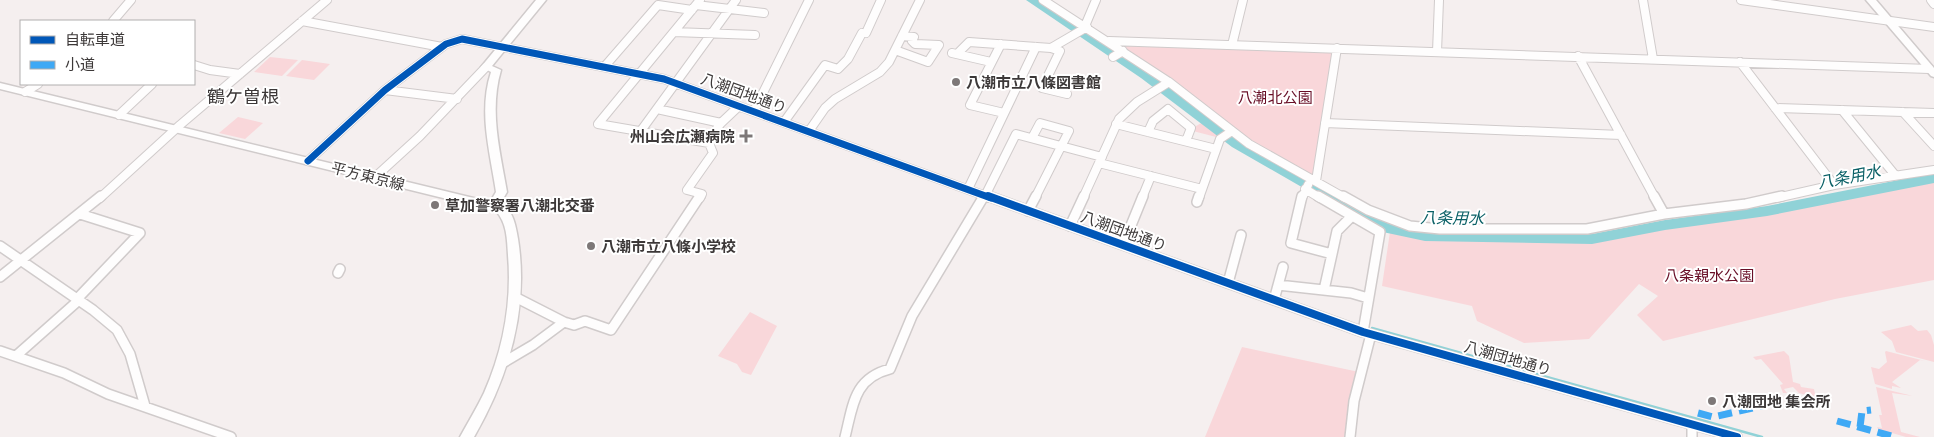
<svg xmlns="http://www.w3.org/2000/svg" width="1934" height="437" font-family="'Public Sans','Noto Sans JP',sans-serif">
<rect width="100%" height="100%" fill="#f5efef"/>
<path fill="#f9d7da" d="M1114,43L1335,49L1313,178L1250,142Z
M270,57L298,60L282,76L254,72Z
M302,60L330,64L314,80L286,76Z
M238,117L263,123L245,139L219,133Z
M1205,121L1225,135L1220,138L1189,130Z
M1934,181V280L1835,299L1663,341L1637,315L1658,296L1639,284L1589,339L1524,343L1477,321L1472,306L1382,286L1390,232L1425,238L1600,239L1768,214Z
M750,312L777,326L751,375L742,372L737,364L718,356Z
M1911,325L1918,331L1927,330L1931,335L1934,345V362L1896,352L1892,341L1881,332Z
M1242,347L1359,372L1348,437H1205Z
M1784,351L1789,356L1793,382L1800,384L1801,387L1814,389L1816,398L1799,393L1793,387L1784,389L1787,393H1783L1780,385L1783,384L1761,359L1756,360L1753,357Z
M1886,351L1925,361L1920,360L1892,382L1901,388L1892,386V389L1875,384L1871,367L1879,369L1887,362L1885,352Z
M1876,387L1913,396L1892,393L1901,432L1920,437H1906L1878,429L1877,427L1882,428L1879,415H1882Z"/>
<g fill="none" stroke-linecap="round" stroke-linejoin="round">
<path stroke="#90d2d7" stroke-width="2.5" d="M1372,328L1762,437"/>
<path fill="#90d2d7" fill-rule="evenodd" d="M1026,0H1039L1149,72L1242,141L1387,223L1425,231L1592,234L1665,220L1767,206L1934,173V183L1767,216L1665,230L1592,244L1425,241L1378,231L1232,147L1141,78Z"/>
<g stroke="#d0cbcb" stroke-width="10">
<path id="minor-far1" d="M1043,0L1169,82L1249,144L1345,198
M1643,0L1653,59
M1741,0L1934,27
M1931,0L1934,4
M696,5L764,13
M113,21L131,0
M302,21L442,47
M1085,26L1096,0
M674,32L755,35
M866,33L881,0
M1109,41L1929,69
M1001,44L970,105L1004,113
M1232,45L1243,0
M1051,48L1060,51L1042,88L1067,94
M895,50L928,62L939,45L915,44L912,41L914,37L902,36
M1437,52L1439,0
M952,53L991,62
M957,54L969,42L1051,48L1087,27
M1578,56L1655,198
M1113,57L1123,51
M1740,62L1834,185
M194,65L210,70L240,74
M605,66L658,5L692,10
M385,90L457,99
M25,92L38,84
M1775,108L1934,113
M657,109L721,123
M1842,110L1895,175
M754,111L809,0
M1903,112L1934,146
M119,115L152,84
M784,122L825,65L838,69L848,59L862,33
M1325,123L1621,135
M1116,124L1216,149
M809,131L825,108L835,99L880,72L889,62L920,0
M640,132L736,0
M1148,132L1153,121L1168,109L1191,128L1186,141
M1032,138L1040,123L1069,131L1035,198
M707,142L721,123L739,106
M308,161L385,90L446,44L462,39L664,79L991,198
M1099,163L1202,189
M374,178L420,136L486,67
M1316,181L1337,48
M968,189L1036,47
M1305,189L1320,198
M985,196L1016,134L1102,157
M100,198L180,125L327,0
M700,198L702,194L687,190L713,153L709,143L598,124L700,0
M983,198L985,195
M1083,198L1119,119L1137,102L1169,82
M1142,198L1151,176
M1199,198L1220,139L1232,131
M1302,198L1308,185
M1776,198L1834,185L1934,170"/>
</g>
<g stroke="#d0cbcb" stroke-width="12">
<path id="minor" d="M988,196L1363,332L1737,437
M1302,196L1291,243L1332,254L1324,290
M1318,196L1380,232L1363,332
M1343,196L1368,210L1410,226L1440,229H1587L1664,214L1746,204L1782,196
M1654,196L1664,214
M1197,202L1199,196
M1028,211L1036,196
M1070,226L1084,196
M1123,245L1143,196
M0,246L93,310L117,330L130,354L145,406
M1332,254L1337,231L1352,216
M338,273L340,269
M0,277L101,196
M1228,283L1241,235
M1278,285L1351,293L1368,298
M515,297L564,322L574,325L585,321L611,330L700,196
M77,299L140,233L80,214
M1274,300L1283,267
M0,351L64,373L108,394L231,437
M17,355L79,300
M501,364L533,345L564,322
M1692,424V437
M845,437C853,405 854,378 890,369L912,316L984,196
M1350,437L1354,401L1371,334"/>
</g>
<g stroke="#d0cbcb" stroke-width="3">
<path id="major" d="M536,0H546L492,66L501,70C489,111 500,151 507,192L500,204C513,208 516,227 518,239C529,309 509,376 474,437H460C468,422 477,408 484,393C503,350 512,302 508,255C507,239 507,223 496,211L0,89V83L490,202L496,192C490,152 478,112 491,72L481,67Z
M1866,0H1876L1934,68V77L1931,76Z"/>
</g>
<use href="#minor-far1" stroke="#fefdfd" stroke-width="8"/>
<use href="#minor" stroke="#fefdfd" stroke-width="9"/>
<use href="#major" fill="#fefdfd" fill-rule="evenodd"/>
<path stroke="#3fa9f5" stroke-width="7" stroke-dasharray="14 7" stroke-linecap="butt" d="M1698,413L1713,417L1762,406
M1837,421L1895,437
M1860,427L1862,411L1871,410"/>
<g stroke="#fff" stroke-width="9">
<path id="cycleway-far1" d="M308,161L385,90L446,44L462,39L664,79L991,198"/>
</g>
<g stroke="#fff" stroke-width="11">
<path id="cycleway" d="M988,196L1363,332L1737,437"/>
</g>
<use href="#cycleway-far1" stroke="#0057b8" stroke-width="7"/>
<use href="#cycleway" stroke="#0057b8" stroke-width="8"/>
</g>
<g fill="#7d7878" stroke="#fff" stroke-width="2">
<circle cx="956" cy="82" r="5"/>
<path d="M743.5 128.5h5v5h5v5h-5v5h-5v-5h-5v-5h5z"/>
<circle cx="435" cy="205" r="5"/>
<circle cx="591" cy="246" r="5"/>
<circle cx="1712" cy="401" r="5"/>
</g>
<g text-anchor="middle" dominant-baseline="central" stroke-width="4" stroke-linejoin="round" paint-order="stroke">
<g font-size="15" font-weight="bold" fill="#3c3838" stroke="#fff" text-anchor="start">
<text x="966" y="82">八潮市立八條図書館</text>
<text x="735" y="136" text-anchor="end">州山会広瀬病院</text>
<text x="445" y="205">草加警察署八潮北交番</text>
<text x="601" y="246">八潮市立八條小学校</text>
<text x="1722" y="401">八潮団地 集会所</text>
</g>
<g font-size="15" fill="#3c3838" stroke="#fff">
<text transform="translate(744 93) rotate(20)">八潮団地通り</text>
<text transform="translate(368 176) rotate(14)">平方東京線</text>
<text transform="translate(1124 231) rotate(20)">八潮団地通り</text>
<text transform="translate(1508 358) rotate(16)">八潮団地通り</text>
</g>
<g font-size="15" fill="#680e26" stroke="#fff">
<text x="1275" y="97">八潮北公園</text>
<text x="1709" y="275">八条親水公園</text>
</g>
<g font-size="16" font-style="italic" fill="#0a6066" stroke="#fff">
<text transform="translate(1849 177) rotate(-11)">八条用水</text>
<text transform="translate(1452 218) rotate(1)">八条用水</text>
</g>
<g font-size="18" fill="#3c3838" stroke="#fff">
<text x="243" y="96">鶴ケ曽根</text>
</g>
</g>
<rect x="20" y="20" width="175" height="65" fill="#ffffff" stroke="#b1afaf"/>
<rect x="30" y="36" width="25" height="8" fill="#0057b8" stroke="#b1afaf"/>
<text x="65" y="45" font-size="15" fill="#3c3838">自転車道</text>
<rect x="30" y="61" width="25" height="8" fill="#3fa9f5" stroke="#b1afaf"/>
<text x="65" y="70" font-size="15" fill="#3c3838">小道</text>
</svg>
